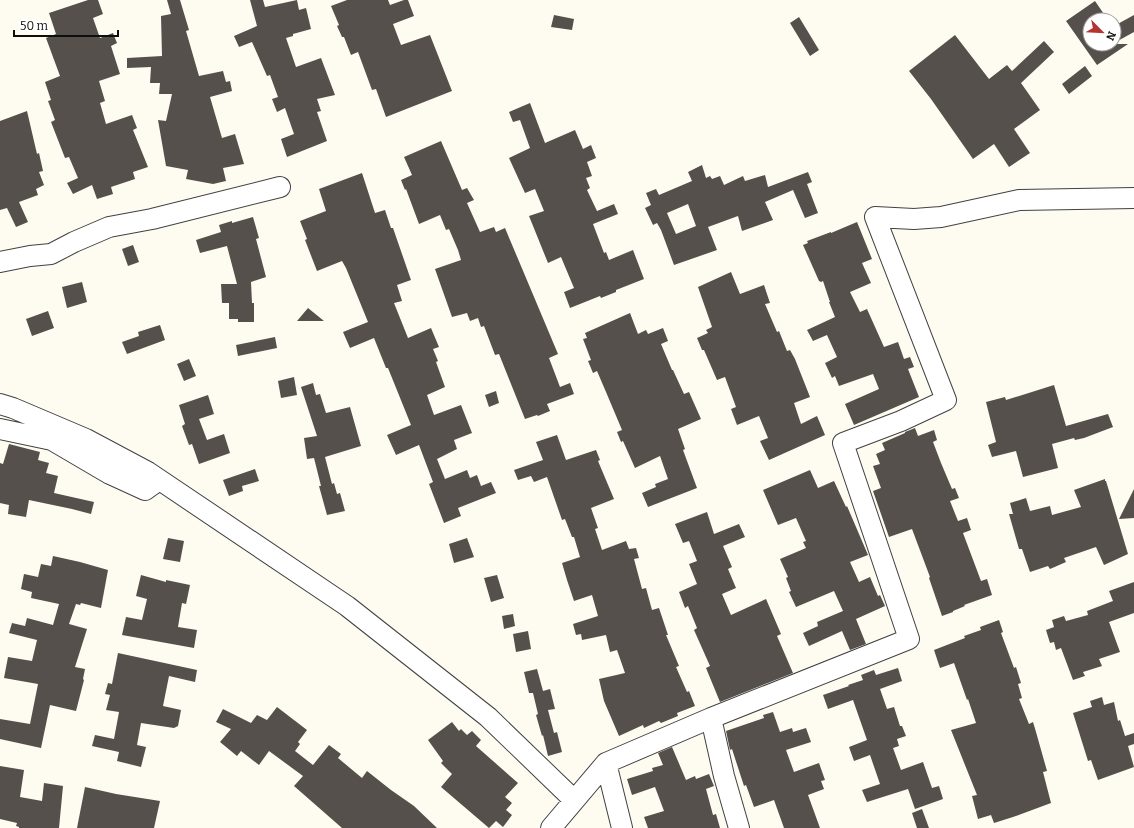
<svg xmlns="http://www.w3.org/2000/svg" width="1134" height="828" font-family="Bitter,serif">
<rect width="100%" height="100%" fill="#fefcf0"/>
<path fill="#55504b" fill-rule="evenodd" d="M88,0H98L103,14L93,18L100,38L113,33L117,43L111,46L120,74L99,81L105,101L100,103L106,124L132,115L137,128L133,130L148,167L133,172L135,179L111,187L113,194L97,199L92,185L73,194L67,183L78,178L69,157L65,158L51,122L55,120L48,101L51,100L45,82L60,76L46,38L56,34L49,13Z
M167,0H180L189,30L186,31L199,76L223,71L226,82L230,81L232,91L210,97L222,138L235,134L244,164L223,168L226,181L213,184L186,179L188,170L166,166L158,120L166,121L172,94H159L160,83H150L151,67L127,68V58L162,56L161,16L171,14Z
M250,0H263L265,7L297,0L299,10L306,8L311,29L293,34V36L286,38L296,67L321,58L335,95L317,99L321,111L317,112L327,141L287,157L281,139L294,134L285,108L277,112L272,99L278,97L270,75L267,76L252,42L239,47L234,36L257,26Z
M347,0H388L390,5L404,0H408L414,16L393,24L401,45L430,35L452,91L386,117L376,89L372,90L358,52L351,55L344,37H342L337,26L339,25L331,6Z
M1095,1L1108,20H1090V44H1128L1097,65L1066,21Z
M554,15L574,19L572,30L551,27Z
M1134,15V32L1114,43V26Z
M799,17L819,50L810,56L790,23Z
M955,35L989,79L1007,65L1012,71L1044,41L1054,52L1021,83L1040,110L1014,129L1030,153L1009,167L994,144L973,159L931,99L909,71Z
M1085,66L1092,76L1069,94L1062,84Z
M530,103L545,143L575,130L583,149L591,145L596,158L587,162L592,176L586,178L590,188L587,190L597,211L614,204L618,214L593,224L604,253L606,252L609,260L633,250L644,279L616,290V292L601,298L600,296L570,308L564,292L574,288L561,257L548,263L529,216L544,211L535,189L525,193L509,158L530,148L520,120L513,122L509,112Z
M27,111L37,154L39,153L43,171L39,172L44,185L36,189L38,195L19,202L28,222L16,227L7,208L0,210V121Z
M441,141L462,190L467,188L474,200L467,203L480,232L494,227L496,232L505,228L558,354L549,358L560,387L570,383L574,394L547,404L550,411L538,416L537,415L525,419L499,354L495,355L484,326L481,327L478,318L470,321L467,313L452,317L435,269L461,260L458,250L449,229L446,230L440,215L419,224L406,189L405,190L401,180L412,175L404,157Z
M702,165L706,178L710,176L712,179L720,176L724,185L743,176L745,181L765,175L768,187L808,172L812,182L807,184L818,213L805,218L793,190L765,202L773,220L742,231L738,216L708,227L717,250L674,265L661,230L657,223L653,225L645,208L651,205L646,193L656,189L659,195L692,181L688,172ZM688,204L696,226L676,234L667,213Z
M362,173L375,213L385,210L391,228H393L411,280L397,285L402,301L394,303L408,338L431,328L439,347L433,349L438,361L436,362L445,387L427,395L434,415L461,405L472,433L454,440L457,449L437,459L445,479L467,470L470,478L477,475L481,486L491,482L496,493L458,508L461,516L444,523L429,484L433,482L419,445L396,455L387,435L411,425L388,368H386L374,338L350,348L343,332L368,322L346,268L342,261L317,271L305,240L307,239L300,221L326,211L319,189Z
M253,217L259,238L256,239L266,277L251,282L252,303H254V322H238V319H229V303H222L221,284H237L227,246L200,253L196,240L221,232L219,225L232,221V223Z
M857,222L872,259L862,263L871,283L850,292L860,312L867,309L884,347L898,342L904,359L910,357L914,367L908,369L919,397L854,425L845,404L879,389L873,374L839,386L835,376L832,378L825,363L837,357L827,335L813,341L807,330L835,317L829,302H830L823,281L821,282L819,281L803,245L808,243L807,241L831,232V233Z
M133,245L139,262L128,266L122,249Z
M731,272L740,294L764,285L770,303L765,304L777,332L779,331L787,351L790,350L795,359L810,397L794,403L801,424L817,416L825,435L769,460L760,441L768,438L759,416L737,425L731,409L736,407L725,377L717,380L704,350H702L697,338L708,333L706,330L712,327L698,287Z
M82,282L87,302L67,308L62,287Z
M308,308L324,321H297Z
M48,311L54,328L32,336L26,319Z
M630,313L638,334L646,330L648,334L663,328L668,341L661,344L672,370H673L684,394L689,392L701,419L678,429L685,449L683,450L697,488L648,507L642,493L656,487L655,484L668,479L660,456L635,468L623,441L621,442L617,432L622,430L606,392L597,371L593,373L588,361L591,360L583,339L587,338L585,333Z
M160,325L165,340L127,354L122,342L139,336L138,332Z
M275,337L277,348L238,356L236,345Z
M189,359L196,376L184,381L177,364Z
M294,377L297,395L281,398L278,381Z
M313,383L316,395L320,394L326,413L350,407L361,446L325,457L332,484L334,483L337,494L340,493L345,511L327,515L319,486H321L314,458L307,459L304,438L317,436L301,387Z
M1054,385L1066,426L1108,414L1113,427L1084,438L1075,440L1074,438L1052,444L1058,468L1023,477L1016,451L992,457L988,445L996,442L986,402L1005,397L1006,400Z
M496,391L499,403L489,407L485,395Z
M208,395L214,414L199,419L207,440L224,434L230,453L199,464L192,444L189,445L182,426L185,424L179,405Z
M915,428L918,436L934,430L937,440L933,442L941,463L952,489L955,488L959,498L950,501L958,521L967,518L971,530L963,533L981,581L987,579L992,595L964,605L965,606L953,611V612L942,616L929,578L930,577L912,529L889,537L873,491L881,488L873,466L880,464L876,454L885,450L882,443L905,433V432Z
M557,435L566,460L596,450L600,460L598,461L614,499L591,508L598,528L595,529L602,550L626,541L629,549L636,548L639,558L634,559L642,589L646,588L652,610L659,608L668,635H666L679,666L676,667L687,692L689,691L695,706L677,713L678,716L661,723L659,721L644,728L643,725L619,736L604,701L599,679L625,673L617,650L610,652L606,635L582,640L581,634L576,635L573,624L598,616L592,595L574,601L567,580L562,563L580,557L574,537H572L565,519L562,520L547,477L534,482L531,476L518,480L514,470L543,460L536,442Z
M9,444L40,452L38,460L49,463L46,473L58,476L54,493L94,502L91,514L72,509L29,500L26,517L8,514L9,505L0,503V463L3,464Z
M255,469L259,481L242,486L243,491L229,496L223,480Z
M810,470L818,488L834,481L846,507L847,506L868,555L850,562L859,582L870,577L878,596L880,595L885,606L856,619L866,644L850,650L842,631L809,646L803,633L818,626L817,622L843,611L834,591L796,607L789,592L791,591L786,578L788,577L780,559L806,548L803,542L806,541L796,518L778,525L763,490Z
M1105,479V481H1106L1128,554L1104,565L1096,547L1064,558L1066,562L1050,569L1048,566L1030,572L1022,549H1019L1009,514H1013L1010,503L1026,498L1030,511L1050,506L1052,515L1081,507L1074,490Z
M1134,489V518L1119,519Z
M707,512L714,534L739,524L745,537L723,546L732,567L728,569L736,588L722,594L731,615L766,599L781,634L777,636L793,673L720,702L706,668L710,666L694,630L697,628L688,606L685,608L679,592L697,584L689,564L697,561L689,541L683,543L675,524Z
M168,538L184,541L180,562L163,559Z
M467,538L474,557L454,563L449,544Z
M53,556L80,562L108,570L101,608L81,603L80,605L76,604L69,624L87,629L75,667L85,669L83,679L84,680L76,711L50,705L41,748L0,739V719L30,724L38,684L4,678L8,657L32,661L37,640L9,633L12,623L25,626L27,618L53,625L59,604L31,598L32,592L21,589L24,574L38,577L41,564L51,566Z
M141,575L166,582V580L190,585L186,604L182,603L178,627L197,630L194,648L122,635L126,617L142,620L147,599L136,596Z
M497,575L504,598L491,602L484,578Z
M1134,582V613L1109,622L1120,652L1099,659L1102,666L1083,672L1085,676L1073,680L1061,648L1056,650L1054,642L1050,643L1046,630L1054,627L1052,620L1064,616L1066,621L1088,615L1087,611L1113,601L1109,591Z
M513,614L515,626L504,629L502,616Z
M999,620L1003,632L1001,633L1014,668L1016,667L1021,683L1018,684L1022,698L1019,699L1029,724L1033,722L1036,732L1047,771L1043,772L1051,803L1013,817L994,823L991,815L978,819L972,796L977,795L951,730L976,723L968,699L967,700L954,663L940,668L934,650L965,638L964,636L981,630L980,627Z
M528,631L531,649L516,652L513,634Z
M118,653L197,670L195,682L169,676L163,706L181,710L178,726L174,728L141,723L137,745L146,747L141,767L117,761L119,752L92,746L95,735L114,739L119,712L106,710L110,695L105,694L108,683L112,684Z
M898,668L902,681L880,689L887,709L894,707L900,726H902L906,736L897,739L899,746L893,748L901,770L923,762L932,788L939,786L943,799L915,809L908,789L867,802L862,790L880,784L870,755L854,761L849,747L867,740L853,700L828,709L823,695L849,686L848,685L863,680L861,675L874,670L876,675Z
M537,669L543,691L550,689L555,709L548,710L554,733L557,732L562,752L548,756L543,735L542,736L536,715L538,714L533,693H529L524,672Z
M1102,697L1104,705L1114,702L1118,721L1120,720L1125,736L1134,733V744L1128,746L1134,767L1098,780L1091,760L1088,761L1073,713L1092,707L1090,701Z
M277,707L307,730L298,742L300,744L295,751L313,765L329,745L341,754L338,758L362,778L367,771L391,790L414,806L437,828H342L294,786L303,776L269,751L259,765L241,751L237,756L220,742L231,729L216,722L223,709L251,723L257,715L267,720Z
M773,712L780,732L792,728L793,732L806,728L811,742L786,750L794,772L819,763L825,780L821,781L824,789L808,795L820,828H784L774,800L754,807L746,785L744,786L732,749L730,750L726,731L764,718L763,715Z
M452,722L459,731L461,729L467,735L472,731L481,740L476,746L518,783L505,797L512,803L506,810L512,815L503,827L496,821L489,828L441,787L452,774L441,763L443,761L428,740Z
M672,747L686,780L695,776L696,779L709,774L714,786L706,789L713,815L716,814L720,828H648L644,817L664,811L655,787L632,795L627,779L653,771L652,768L663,765L658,753Z
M0,766L24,770L20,797L42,801L44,783L63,786L59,828H19V827L16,826L17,823L0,819Z
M85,787L116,794L160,801L154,828H77Z
M922,809L929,828H917L912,813Z"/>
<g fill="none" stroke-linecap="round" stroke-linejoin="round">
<g stroke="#414141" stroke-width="22">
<path id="minor" d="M0,262L30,256L51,254L74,242L109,227L152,219L280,187
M0,404L13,408L86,439L148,472L347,606L488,717L574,800
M0,429L52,440L110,474L145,490L159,480
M606,763L622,828
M551,828L606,763L711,718
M739,828L724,776L711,718L909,639L843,443L901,421L946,400L875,217L914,219L941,217L1019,200L1134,198"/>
</g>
<use href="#minor" stroke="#fff" stroke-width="20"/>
</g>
<g transform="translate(1102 32) rotate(114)"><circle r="19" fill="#ffffff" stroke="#9f9f9f"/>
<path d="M0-3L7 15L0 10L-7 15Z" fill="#b13533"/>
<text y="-6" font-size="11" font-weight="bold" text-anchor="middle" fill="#0e0e0e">N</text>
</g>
<path d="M14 30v6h104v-6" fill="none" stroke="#0e0e0e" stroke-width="2"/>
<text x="20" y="30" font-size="12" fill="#0e0e0e" stroke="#ffffff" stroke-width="3" paint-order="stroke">50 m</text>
</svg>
